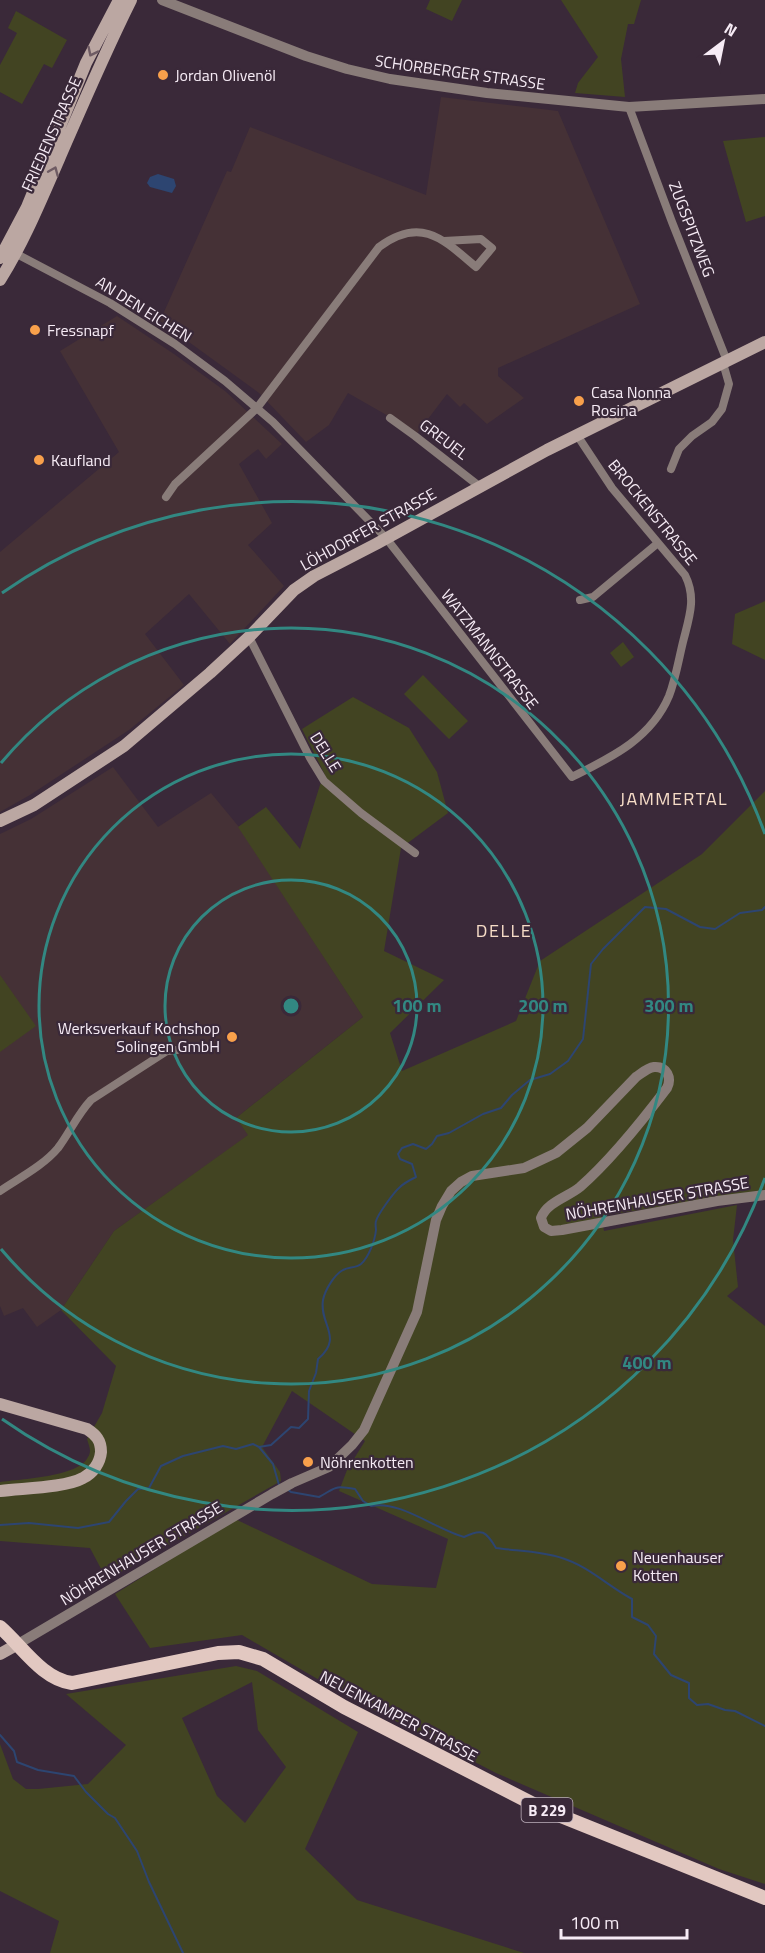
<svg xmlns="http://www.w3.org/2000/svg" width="765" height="1953" font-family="'Titillium Web',sans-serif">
<rect width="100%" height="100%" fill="#3a2939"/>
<path fill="#453136" d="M441,97L558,111L640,304L498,368V376L524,398L487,424L464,403L460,407L447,394L415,436L390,417L348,393L329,425L306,442L259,393L160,321L227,171L231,172L250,127L426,195Z
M117,316L174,354L225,391L282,444L266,459L258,449L239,464L272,523L248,545L284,586L230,644L189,594L145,634L184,685L129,730L30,795L0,812V552L119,452L60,351Z
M113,767L158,827L211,793L239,827L363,1017L236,1118L249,1135L114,1231L61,1310L37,1327L23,1308L4,1316L0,1306V834L31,819Z"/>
<path fill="#424422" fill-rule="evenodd" d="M430,0H462L452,21L426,9Z
M561,0H641L634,24H628L621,59L625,97L575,93L578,83L598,57Z
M16,11L67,40L52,68L44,64L22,104L0,92V65L17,33L8,28Z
M765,137V216L746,222L723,141Z
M765,601V660L732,644L735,614Z
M623,642L634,657L621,667L610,653Z
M423,675L468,721L449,739L404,694Z
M353,697L409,728L437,772L448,813L401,848L384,951L444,980L390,1033L402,1071L516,1021L540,961L702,854L765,791V1190L601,1216L604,1231L737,1205L733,1240L738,1287L727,1296L765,1326V1884L719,1869L496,1773L345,1695L242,1635L150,1648L115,1594L235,1519L372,1584L436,1588L448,1539L339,1491L347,1470L365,1441L292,1391L262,1447L280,1472L281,1481L107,1580L90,1548L0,1541V1482C20,1479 79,1477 88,1457C92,1451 89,1446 87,1439L102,1413L116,1366L61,1310L114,1231L248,1135L236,1118L363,1017L238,827L266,807L300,849L320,785L325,775L302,729Z
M0,975L36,1026L0,1052Z
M236,1666L257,1671L358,1732L305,1849L357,1900L524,1953H50L59,1921L0,1891V1744L13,1779L26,1789H38L88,1784L126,1745L66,1694ZM252,1682L258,1730L286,1767L245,1823L217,1796L182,1718Z"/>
<path fill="#2d4571" d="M158,174L174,179L176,186L172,193L150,187L147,183L150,177Z"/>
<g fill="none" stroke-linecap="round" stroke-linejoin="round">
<path stroke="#2d4571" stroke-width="2" d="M259,1447L273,1464L279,1485
M287,1489L291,1492L319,1497C336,1488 333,1485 355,1489L363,1501L371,1506C400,1500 435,1529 464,1537C482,1528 486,1531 496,1548C517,1551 542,1551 562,1558C588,1566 608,1586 632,1599V1617L648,1625L656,1636L654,1654L671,1675L689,1683V1698L697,1705L708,1704L725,1710L735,1711L765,1726
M0,1525L29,1523L78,1528L109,1522L126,1501L138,1489L149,1488L161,1466L183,1456L223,1446L236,1449L253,1444L259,1447L271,1445L291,1427L299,1428L308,1419L309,1391L316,1373L318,1359C344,1337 319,1325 323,1300C325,1290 334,1275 343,1270C349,1267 356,1268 361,1264C369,1257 375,1240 376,1230C376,1228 375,1224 376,1221C378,1214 394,1192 400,1187C404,1183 410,1180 416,1177L412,1164L400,1159L398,1154L402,1148L413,1144L426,1149L432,1144L437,1136L449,1133L483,1114L501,1108L512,1095L530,1080L550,1074L568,1061L583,1039L591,964L603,949L645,907L666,909L700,927L715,929L740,913L762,910L765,907
M0,1735L14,1751L17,1762L38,1770L74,1776L86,1792L108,1814L115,1818L137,1851L149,1882L183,1953"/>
<path stroke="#897c79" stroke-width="8" d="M629,107L672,222L727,361
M11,251L110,303L175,344L225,381L273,422L386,538L572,777C610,758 651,739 669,696C676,678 679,657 684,638C690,615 696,597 685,575L612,488L577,435
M390,418L415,436L479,486
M671,469L679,449L692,436L712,422L722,409L729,384L723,363
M166,497L175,484L257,408L379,247C421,216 443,239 476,267L492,248L481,239L444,241
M580,600L593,597L658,543
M249,637L310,758L324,781L361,813L415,853
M0,1191C19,1178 43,1166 58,1148C70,1132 77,1115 91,1100L167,1051L177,1050"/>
<path stroke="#897c79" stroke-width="10" d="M162,0L306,56L347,69L390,79L487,93L629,107L765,99
M18,1644L272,1494L292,1483L329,1467L352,1445L364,1430L417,1312L436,1220L442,1206L451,1191L461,1182L472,1176L524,1168L556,1153L587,1128L636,1077C642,1073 647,1068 654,1067C667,1066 672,1078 667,1088C642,1121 612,1159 580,1187C568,1197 547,1202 541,1218L544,1227L551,1231L562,1230L717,1201L765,1195"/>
<path stroke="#bba7a2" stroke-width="12" d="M0,258L27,207L86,63L119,0
M0,280C24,242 41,200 59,159C82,106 105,52 131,0
M0,821L34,805L124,746L210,673L249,637L294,590L314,576L376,544L547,450L765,342
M0,1404L87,1429C96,1435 101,1440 101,1452C100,1463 93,1473 83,1478C65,1488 22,1488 0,1491
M0,1654L18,1644"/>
<path stroke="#e2c8c1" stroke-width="14" d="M0,1627C22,1646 42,1679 72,1683L218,1653L239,1652L263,1659L344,1707L541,1808L765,1898"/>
</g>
<defs><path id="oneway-chevron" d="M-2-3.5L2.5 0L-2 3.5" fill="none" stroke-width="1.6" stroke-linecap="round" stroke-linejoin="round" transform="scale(1.5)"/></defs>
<g stroke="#6e5b63">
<use href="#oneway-chevron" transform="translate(92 52) rotate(116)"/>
<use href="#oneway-chevron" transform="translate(54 171) rotate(-67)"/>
</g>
<g fill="none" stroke="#328882" stroke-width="3">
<circle cx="291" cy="1006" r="126"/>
<circle cx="291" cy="1006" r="252"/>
<path d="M1 763A378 378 0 1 1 1 1249"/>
<path d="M765 1178A504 504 0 0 1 2 1419M2 593A504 504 0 0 1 765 834"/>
</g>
<g fill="#f8a04b" stroke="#3a2939" stroke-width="2">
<circle cx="163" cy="75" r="6"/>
<circle cx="35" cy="330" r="6"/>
<circle cx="579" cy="401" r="6"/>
<circle cx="39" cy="460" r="6"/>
<circle cx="232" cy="1037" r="6"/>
<circle cx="308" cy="1462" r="6"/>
<circle cx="621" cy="1566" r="6"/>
</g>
<g text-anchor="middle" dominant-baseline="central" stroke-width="4.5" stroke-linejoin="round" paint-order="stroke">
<rect fill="#3a2939" stroke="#beb1bd" stroke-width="1.5" x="521.5" y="1798" width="51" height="24" rx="4.5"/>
<g font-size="15" font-weight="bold" fill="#f6ebf5">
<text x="547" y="1810">B 229</text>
</g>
<g font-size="16" fill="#f6ebf5" stroke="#3a2939">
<text transform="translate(460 72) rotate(8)">SCHORBERGER STRASSE</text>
<text transform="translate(51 134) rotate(-66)">FRIEDENSTRASSE</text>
<text transform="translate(692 229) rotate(69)">ZUGSPITZWEG</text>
<text transform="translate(144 309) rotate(32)">AN DEN EICHEN</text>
<text transform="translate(444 439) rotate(37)">GREUEL</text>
<text transform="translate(653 512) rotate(51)">BROCKENSTRASSE</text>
<text transform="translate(368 529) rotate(-29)">LÖHDORFER STRASSE</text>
<text transform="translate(490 649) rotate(52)">WATZMANNSTRASSE</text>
<text transform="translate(326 752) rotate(58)">DELLE</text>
<text transform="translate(657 1198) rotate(-10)">NÖHRENHAUSER STRASSE</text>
<text transform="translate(141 1553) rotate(-31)">NÖHRENHAUSER STRASSE</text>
<text transform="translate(399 1716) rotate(28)">NEUENKAMPER STRASSE</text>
</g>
<g font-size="16" fill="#f6ebf5" stroke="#3a2939" text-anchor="start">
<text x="175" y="75">Jordan Olivenöl</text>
<text x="47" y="330">Fressnapf</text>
<text x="591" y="392">Casa Nonna<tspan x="591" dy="18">Rosina</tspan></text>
<text x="51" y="460">Kaufland</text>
<text x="220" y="1028" text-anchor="end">Werksverkauf Kochshop<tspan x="220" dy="18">Solingen GmbH</tspan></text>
<text x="320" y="1462">Nöhrenkotten</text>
<text x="633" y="1557">Neuenhauser<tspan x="633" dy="18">Kotten</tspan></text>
</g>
<g font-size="18" letter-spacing="1.5" fill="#f6dcc7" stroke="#3a2939">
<text x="674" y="798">JAMMERTAL</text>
<text x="504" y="930">DELLE</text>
</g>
</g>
<circle cx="291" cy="1006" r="9" fill="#328882" stroke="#3a2939" stroke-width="3"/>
<g font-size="18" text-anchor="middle" font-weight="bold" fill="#328882" stroke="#3a2939" stroke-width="4.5" stroke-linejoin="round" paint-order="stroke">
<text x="417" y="1012">100 m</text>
<text x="543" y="1012">200 m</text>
<text x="669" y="1012">300 m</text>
<text x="647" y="1369">400 m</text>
</g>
<g transform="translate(723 42) rotate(32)" stroke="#3a2939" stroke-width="4.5" paint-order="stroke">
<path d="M0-4.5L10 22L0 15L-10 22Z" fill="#f6ebf5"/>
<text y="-9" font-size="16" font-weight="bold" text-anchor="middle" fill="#f6ebf5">N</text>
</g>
<path d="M561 1929v9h126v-9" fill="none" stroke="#f6ebf5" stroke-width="3"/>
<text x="570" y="1929" font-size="18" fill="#f6ebf5" stroke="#3a2939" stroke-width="4.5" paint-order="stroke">100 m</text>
</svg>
